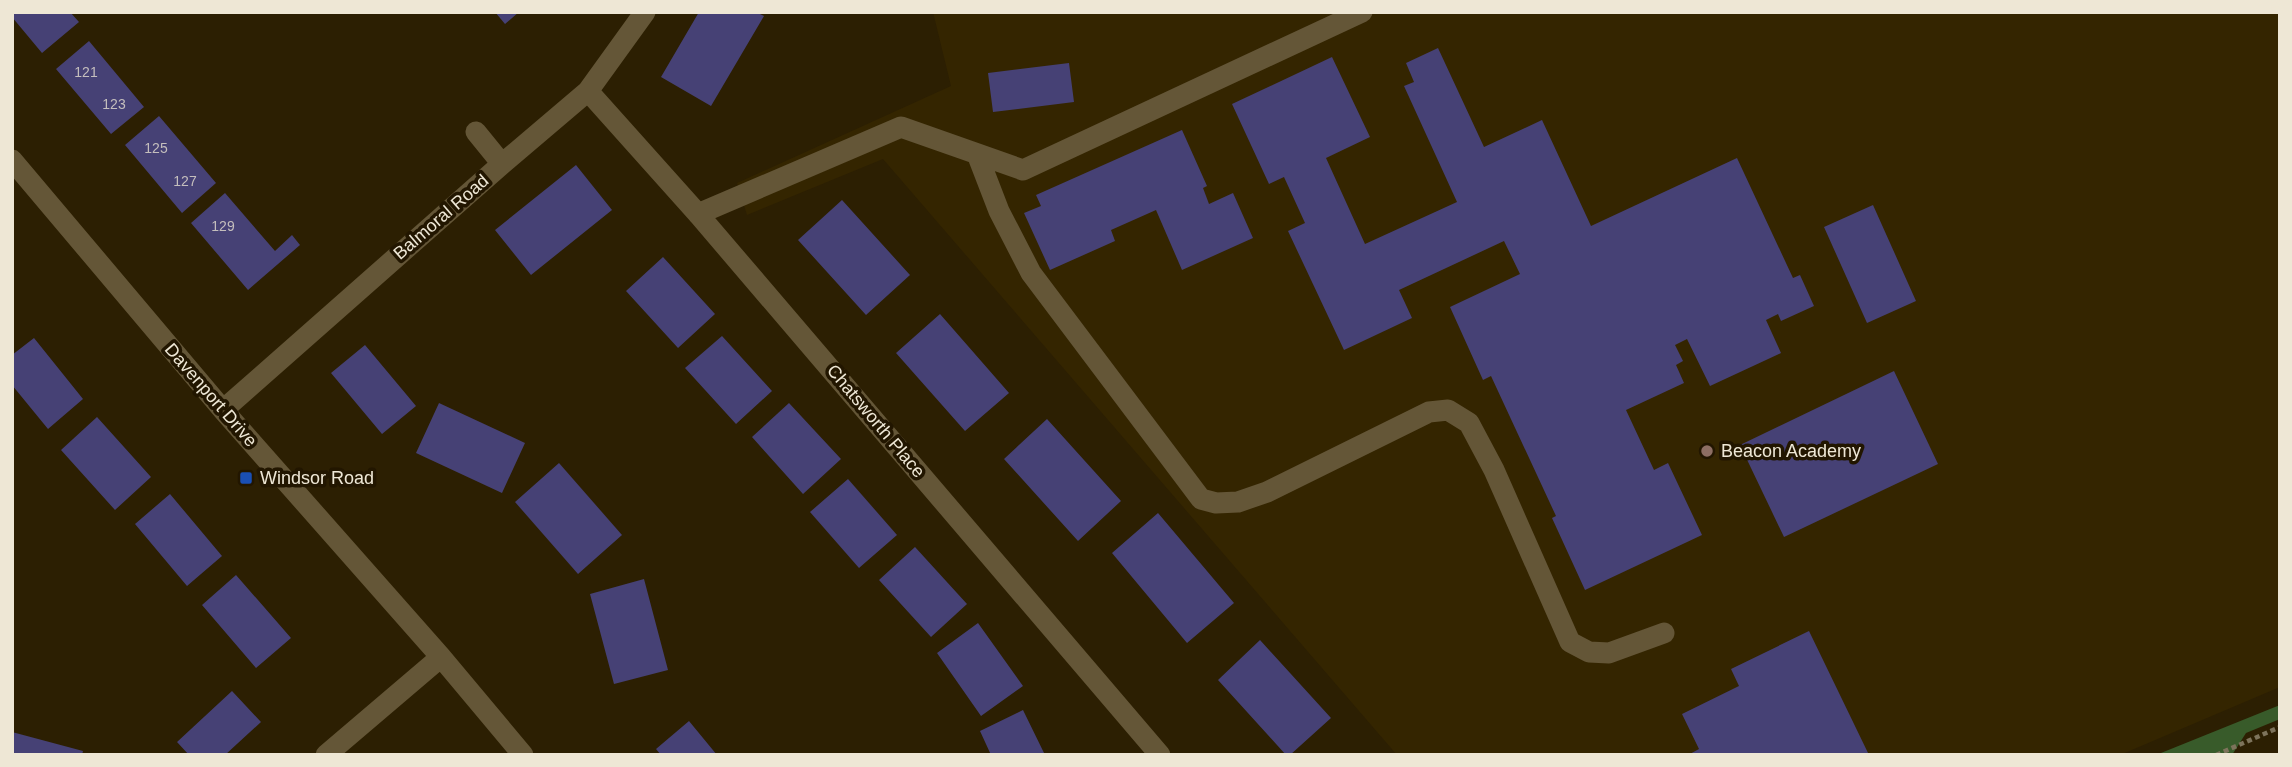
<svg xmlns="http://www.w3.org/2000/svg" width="2292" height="767" font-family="Helvetica,sans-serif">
<rect width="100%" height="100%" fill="#2c1f02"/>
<path fill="#342500" d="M933,12H2280V687L2120,755H1397L883,159L747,215L737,183L951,86Z"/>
<path fill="#385b2a" d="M2280,705V719L2246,733L2232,755H2156Z"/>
<path fill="#464175" d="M12,12H70L79,22L42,53L12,17Z
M495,12H519L505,24Z
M699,12H756L764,16L711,106L661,77Z
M89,41L144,107L111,134L56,69Z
M1438,48L1484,147L1542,120L1591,226L1737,158L1793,278L1800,275L1814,306L1781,321L1778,314L1766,320L1781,353L1710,386L1687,339L1675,345L1683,361L1676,365L1684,383L1626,410L1654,470L1668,463L1702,535L1585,590L1552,518L1556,516L1491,376L1483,380L1450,307L1520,274L1504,241L1399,290L1412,318L1344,350L1288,231L1305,223L1284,177L1269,184L1232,104L1332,57L1370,137L1326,158L1365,244L1457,202L1404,86L1414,82L1406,63Z
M1069,63L1074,102L993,112L988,73Z
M159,116L216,183L182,213L125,145Z
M1182,130L1207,186L1203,188L1209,204L1233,193L1253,238L1182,270L1156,210L1111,230L1115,241L1050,270L1024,213L1041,206L1036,195Z
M576,165L612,210L531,275L495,230Z
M225,193L275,251L292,235L300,245L248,290L191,223Z
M842,200L910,275L866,315L798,240Z
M1873,205L1916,301L1867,323L1824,227Z
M663,257L715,314L678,348L626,291Z
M940,314L1009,393L965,431L896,353Z
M722,336L772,391L736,424L685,368Z
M34,338L83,399L48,429L12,385V355Z
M365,345L416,406L382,434L331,373Z
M1894,371L1938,464L1784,537L1740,445Z
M439,403L525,443L502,493L416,453Z
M789,403L841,459L803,494L752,437Z
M97,417L151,477L115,510L61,450Z
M1047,419L1121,501L1078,541L1004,459Z
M559,463L622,535L578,574L515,502Z
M848,479L897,535L859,568L810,512Z
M170,494L222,556L187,586L135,524Z
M1158,513L1234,603L1187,643L1112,553Z
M915,547L967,604L931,637L879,580Z
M236,575L291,638L256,668L202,605Z
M644,579L668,670L614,684L590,594Z
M978,623L1023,686L981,716L937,653Z
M1809,631L1869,755H1688L1699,749L1682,714L1739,686L1731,669Z
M1260,640L1331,718L1290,755H1286L1218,680Z
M232,691L261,722L225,755H189L177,742Z
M1023,710L1045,755H991L980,731Z
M689,721L717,755H661L656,749Z
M12,732L83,751L82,755H12Z"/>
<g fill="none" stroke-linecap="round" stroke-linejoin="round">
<path stroke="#7d735b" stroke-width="4.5" stroke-dasharray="5 3.5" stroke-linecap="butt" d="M2216,755L2280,727"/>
<path stroke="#645637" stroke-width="21" d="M588,91L698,214L1160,755
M476,132L502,164
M977,154L999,211L1031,273L1201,499L1216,503L1238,502L1267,492L1429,412L1448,410L1469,423L1494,470L1570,642L1589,652L1609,653L1664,633
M12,160L223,410L441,657L523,755
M698,214L901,127L1023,170L1362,12
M223,410L502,164L588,91L645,12
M326,755L441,657"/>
</g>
<circle fill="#8d6e63" stroke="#221600" stroke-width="2.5" cx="1707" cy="451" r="7"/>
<rect fill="#1a4fb4" stroke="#221600" stroke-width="2.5" x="239" y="471" width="14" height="14" rx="3.5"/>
<g text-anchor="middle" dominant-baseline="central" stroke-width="7" stroke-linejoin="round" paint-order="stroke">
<g font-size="14" fill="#c4bebd">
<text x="86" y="72">121</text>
<text x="114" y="104">123</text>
<text x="156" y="148">125</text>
<text x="185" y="181">127</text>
<text x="223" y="226">129</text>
</g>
<g font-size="18" fill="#eee7d5" stroke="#221600">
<text transform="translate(441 217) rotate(-41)">Balmoral Road</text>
<text transform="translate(211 395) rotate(49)">Davenport Drive</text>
<text transform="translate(876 421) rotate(50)">Chatsworth Place</text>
</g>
<g font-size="18" fill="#eee7d5" stroke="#221600" text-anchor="start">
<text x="1721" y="451">Beacon Academy</text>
<text x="260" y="478">Windsor Road</text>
</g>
</g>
<rect width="2292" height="767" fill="none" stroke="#eee7d5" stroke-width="28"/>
</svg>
